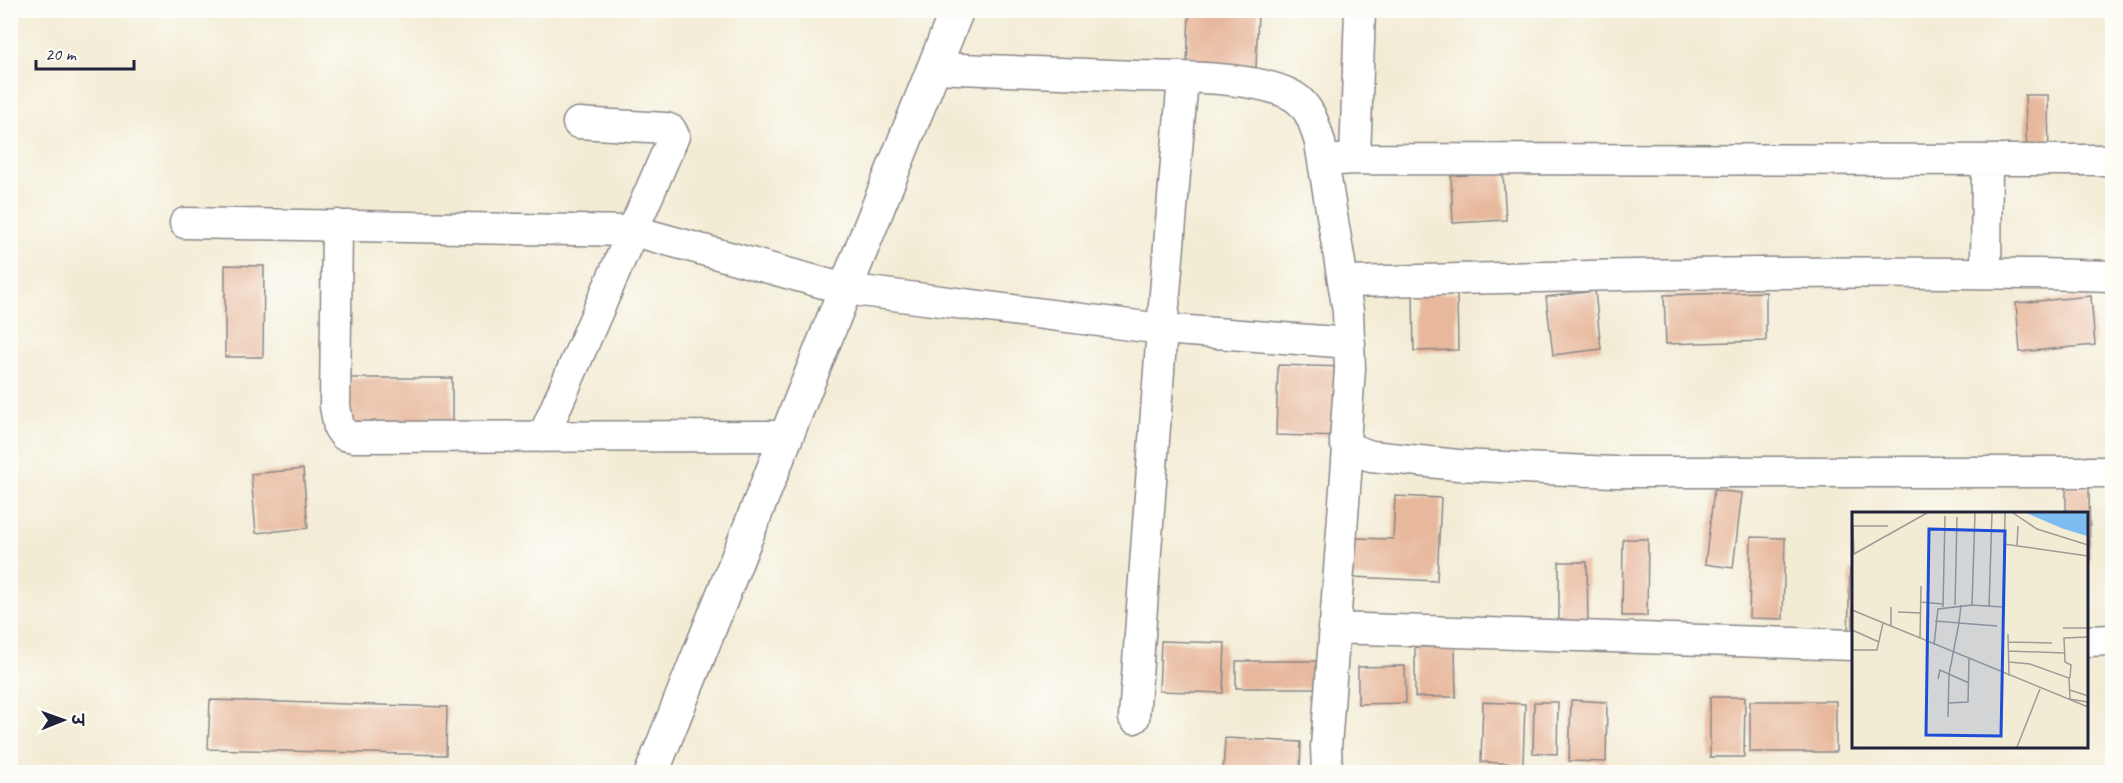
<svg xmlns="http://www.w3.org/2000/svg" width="2123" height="783" font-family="Caveat,'Playpen Sans Deva',sans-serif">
<rect width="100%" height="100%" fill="#fdfcf7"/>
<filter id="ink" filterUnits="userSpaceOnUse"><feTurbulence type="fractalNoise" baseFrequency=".0167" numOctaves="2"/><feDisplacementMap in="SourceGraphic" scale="12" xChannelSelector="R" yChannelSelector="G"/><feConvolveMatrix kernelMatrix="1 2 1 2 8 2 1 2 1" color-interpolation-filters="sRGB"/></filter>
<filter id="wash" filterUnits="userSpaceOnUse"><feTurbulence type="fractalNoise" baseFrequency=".008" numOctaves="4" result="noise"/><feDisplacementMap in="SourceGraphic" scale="24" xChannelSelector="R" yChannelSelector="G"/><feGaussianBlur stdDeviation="1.35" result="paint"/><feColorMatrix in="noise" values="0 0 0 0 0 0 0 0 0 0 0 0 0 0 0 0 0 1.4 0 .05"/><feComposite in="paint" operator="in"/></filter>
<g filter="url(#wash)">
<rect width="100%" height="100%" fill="#f3ecd5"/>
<g id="blocks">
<path fill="#e7b89c" d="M1189,10H1258L1256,70L1187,68Z
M2025,95H2048L2049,159H2027Z
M1503,173L1506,220L1453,223L1451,176Z
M225,265L264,266L263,357H225Z
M1595,291L1601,349L1553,355L1546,297Z
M1766,292V341L1666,344L1664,295Z
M1457,293L1458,350L1414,351L1413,294Z
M2091,296L2095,345L2020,352L2016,303Z
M1278,365L1345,367L1342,437L1276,435Z
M350,378H452V432H350Z
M303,469L308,528L256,533L251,474Z
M2066,487H2089L2090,561H2086V513H2066Z
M1714,490L1742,493L1733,568L1705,564Z
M1395,496L1441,498L1437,581L1352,577L1354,538L1393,539Z
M1751,537L1785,538L1783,619L1749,618Z
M1623,539H1648L1647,616H1622Z
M1559,562H1587L1588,626H1559Z
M1850,570H1853V634H1848Z
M1161,641L1225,643L1223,693L1159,691Z
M1455,646L1456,697H1415V647Z
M1236,661H1328V688H1236Z
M1405,666L1406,703L1358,704V667Z
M1710,697H1745L1744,757H1710Z
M210,700L447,707L446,755L208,749Z
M1571,700L1607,702L1606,762L1569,761Z
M1750,701H1836V752H1750Z
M1483,702L1525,704L1523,764L1481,762Z
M1534,702H1558L1557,754L1533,753Z
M1225,738L1301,742L1300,772H1223Z"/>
</g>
</g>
<g filter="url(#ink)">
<use href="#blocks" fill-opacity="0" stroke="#8a8788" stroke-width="1.5"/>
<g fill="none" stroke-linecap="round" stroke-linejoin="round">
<g stroke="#8a8788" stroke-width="33">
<path id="minor" d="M934,68C1001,71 1068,73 1136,76C1177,77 1259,76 1293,96C1310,106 1315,126 1320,143L1348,311L1350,369L1345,442L1348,448L1371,456L1458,465L1614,472H2112
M1183,78L1162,329L1350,343
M1355,159L1360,10
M1323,161L1355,159L2112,160
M185,223L634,231L845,289L1162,329L1134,718
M337,225L335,406L339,428L344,435L354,437L788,436
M1986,272L1987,160
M1344,282C1600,275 1856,268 2112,276
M543,437L674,136L671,130L666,128L578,123
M1333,628L1853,645
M2086,641L2112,640
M1327,772L1326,747L1348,448"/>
</g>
<g stroke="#8a8788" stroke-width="36">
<path id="tertiary" d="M652,772L957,10"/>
</g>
<use href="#minor" stroke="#fff" stroke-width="30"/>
<use href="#tertiary" stroke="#fff" stroke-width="33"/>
</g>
</g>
<g transform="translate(1852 512)">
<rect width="236" height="236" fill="#f3ecd5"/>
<path d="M174,1H235V24L212,17Z" fill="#7cbcf0"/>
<path fill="none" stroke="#9f9b97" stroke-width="1.5" d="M161,1L185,17L236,33M0,14H36M1,14L2,42M152,32L236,44M165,33L166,14M0,43L75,1M68,90L91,92M103,93L105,5M119,93L151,95L153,1M39,95V115M91,95L93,4M137,95L140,1M0,98L236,195M46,100L68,101M83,109L107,111L109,93M211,116H236M0,118L27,130M156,122L157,164M68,127L69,74M156,130L200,131M82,133L86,97L120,93L123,1M0,138H25L31,111M156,139L212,141M157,150L178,152L217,166L218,187M218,166L219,153L213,150L212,126L236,125M86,167L88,158L117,171M218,178L236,184M217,187L236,190M96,191L116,190L117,147M96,205L97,162L107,111L145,114M165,235L188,177"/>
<path fill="#1d4ed8" fill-opacity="0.15" stroke="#1d4ed8" stroke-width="3" d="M77,17L153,19L149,224L74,223Z"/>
<rect width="236" height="236" fill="none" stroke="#22223b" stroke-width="3"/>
</g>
<rect width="2123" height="783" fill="none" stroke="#fdfcf7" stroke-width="36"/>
<g transform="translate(63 720) rotate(89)" stroke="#fdfcf7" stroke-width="4.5" paint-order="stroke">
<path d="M0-4.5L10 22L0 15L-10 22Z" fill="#22223b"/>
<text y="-9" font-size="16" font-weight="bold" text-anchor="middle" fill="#22223b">उ</text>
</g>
<path d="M36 60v9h98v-9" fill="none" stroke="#22223b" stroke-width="3"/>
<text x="45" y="60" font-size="18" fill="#22223b" stroke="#fdfcf7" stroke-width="4.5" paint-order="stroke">20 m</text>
</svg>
